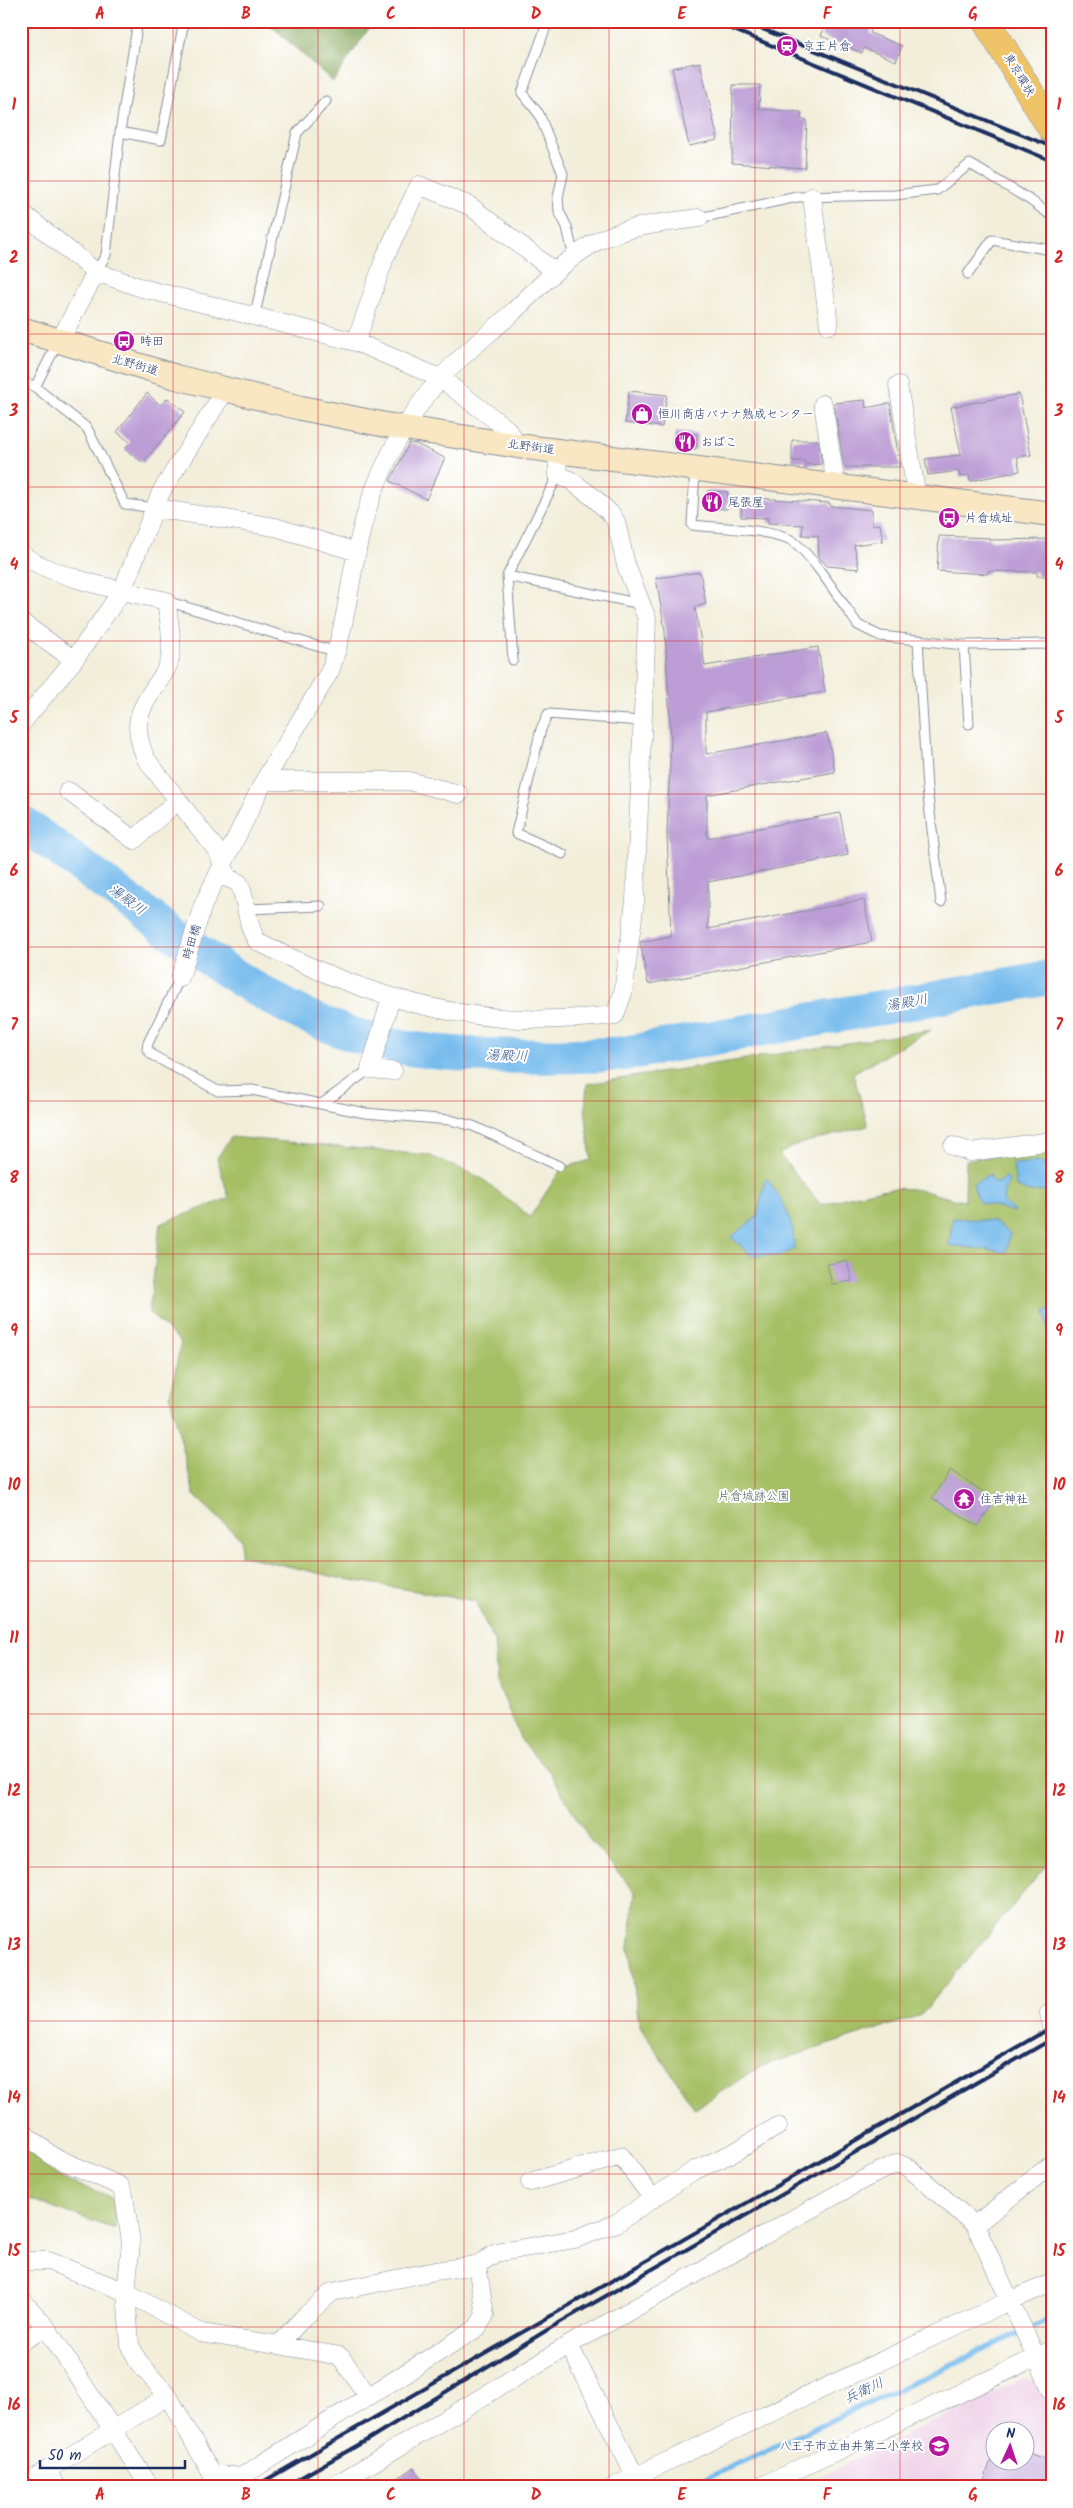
<svg xmlns="http://www.w3.org/2000/svg" width="1073" height="2508" font-family="Kalam,'Klee One',sans-serif">
<rect width="100%" height="100%" fill="#fff"/>
<filter id="ink" filterUnits="userSpaceOnUse"><feTurbulence type="fractalNoise" baseFrequency=".02" numOctaves="2"/><feDisplacementMap in="SourceGraphic" scale="10" xChannelSelector="R" yChannelSelector="G"/><feConvolveMatrix kernelMatrix="1 2 1 2 8 2 1 2 1" color-interpolation-filters="sRGB"/></filter>
<filter id="wash" filterUnits="userSpaceOnUse"><feTurbulence type="fractalNoise" baseFrequency=".0096" numOctaves="4" result="noise"/><feDisplacementMap in="SourceGraphic" scale="20" xChannelSelector="R" yChannelSelector="G"/><feGaussianBlur stdDeviation="1.12" result="paint"/><feColorMatrix in="noise" values="0 0 0 0 0 0 0 0 0 0 0 0 0 0 0 0 0 1.4 0 .05"/><feComposite in="paint" operator="in"/></filter>
<g filter="url(#wash)">
<rect width="100%" height="100%" fill="#f2eeda"/>
<path fill="#eed0e7" fill-rule="evenodd" d="M1022,2378L1036,2381L1052,2415V2487H798ZM996,2430H1026V2460H996Z"/>
<path fill="#a6bf65" stroke="#607762" d="M931,1030L853,1073L868,1126L799,1144L779,1154L821,1205C852,1196 880,1186 912,1189C930,1191 947,1199 965,1201L966,1160L1052,1147V1859L921,2015L759,2067L695,2109L639,2024L629,1948L635,1892L589,1839L549,1771L521,1740L497,1682L494,1641L475,1601L339,1578L240,1555L242,1540L194,1495L170,1396L181,1342L149,1313L160,1224L229,1198L217,1158L231,1137L428,1155L480,1177L530,1217L562,1168L591,1160L585,1108L587,1084Z
M21,2143C35,2157 49,2172 67,2181C86,2190 101,2189 118,2203L115,2229L21,2196Z"/>
<path fill="#84a65a" stroke="#506a5c" d="M266,21H373V22L333,82Z"/>
<path fill="#76bbed" stroke="#4875a6" d="M1040,1162L1046,1166L1051,1190L1029,1192L1016,1186L1013,1164Z
M990,1174L993,1182L1000,1183L1005,1176L1009,1181L1004,1192L1003,1202L1015,1212L979,1202L973,1184Z
M766,1177C783,1203 794,1217 794,1249L780,1256L751,1255L731,1237L757,1217Z
M953,1218L993,1221L1010,1234L1006,1252L949,1245Z
M1052,1307V1350L1045,1312Z"/>
<g fill="none" stroke-linecap="round" stroke-linejoin="round">
<path stroke="#76bbed" stroke-width="5.5" d="M688,2487L1052,2318"/>
<path stroke="#76bbed" stroke-width="35" d="M21,822C64,853 107,885 149,916C227,973 309,1032 406,1048C477,1059 549,1057 621,1054L1052,977"/>
</g>
<g id="blocks">
<path fill="#bc9dd5" d="M827,21H851L871,30L870,33L902,46L896,61L864,48L862,53L821,36Z
M700,62L718,140L689,146L672,68Z
M733,85H760L759,109L801,112V119L807,120L805,168L732,163Z
M629,391L667,395L662,427L625,423Z
M147,393L160,405L168,398L185,412L143,463L125,449L130,442L117,432Z
M1019,394L1031,455L1017,457L1020,471L970,481L969,475L960,477L959,471L928,475L925,459L961,455L951,407Z
M865,400L866,408L890,403L900,467H844L834,403Z
M675,432L697,434L696,449L673,448Z
M792,440H818L822,464L805,465V461H792Z
M409,443L416,444L445,458L426,499L390,481Z
M707,491L728,492L727,509L706,508Z
M742,497L830,503V506L872,510V525L880,524L883,541L854,545L859,569L827,566L819,557L818,536L802,535L803,525L768,523V518L741,517Z
M939,536L989,538V540L1052,539V576H1037V572L988,571V574L937,571Z
M700,572L706,604L695,607L705,666L818,647L825,692L706,712V754L827,733L835,772L707,795V838L840,813L848,855L708,882V929L864,900L872,942L648,984L640,942L671,936L667,833L671,740L665,631L656,578Z
M847,1261L852,1281L832,1284L827,1264Z
M950,1470L995,1500L978,1526L932,1498Z
M1026,2452L1052,2462V2487H982L991,2460H1026Z
M414,2467L428,2487H385Z"/>
</g>
</g>
<g filter="url(#ink)">
<use href="#blocks" fill-opacity="0" stroke="#868e9c" stroke-width="1"/>
<g fill="none" stroke-linecap="round" stroke-linejoin="round">
<g stroke="#868e9c" stroke-width="11">
<path id="service" d="M548,21L522,93L539,114L563,174L558,197L559,211L567,227L574,258
M120,132L161,140L184,21
M699,218L797,197L895,195L937,190L970,164L1030,200L1052,216
M96,272L106,255L120,132L138,21
M968,274L992,240L1052,250
M254,318L297,133L326,101
M21,381L35,387L87,428L125,504L155,508
M35,387L58,342
M695,469L692,525C718,528 769,529 791,540C809,550 845,607 858,625L880,636L964,645L1052,644
M507,576L641,604
M166,601L337,652
M918,640L927,789L941,902
M964,645L969,724
M513,660L507,576L558,475
M563,854L516,833L541,729L548,714L641,721
M248,909L321,906
M180,978L148,1043L147,1049L152,1055L218,1091L252,1090L365,1113L450,1120L473,1126L559,1166
M323,1103L370,1069"/>
</g>
<g stroke="#868e9c" stroke-width="19">
<path id="minor" d="M812,197L829,325
M21,212L96,272L142,288L356,342L440,378L507,429L518,446
M59,342L96,272
M356,342L385,257L419,185L470,206L555,272
M898,385L917,497
M823,404L836,486
M155,508L275,527L357,552
M21,553C45,576 132,593 166,601C169,620 173,641 170,659C168,669 162,676 157,684C137,712 132,726 146,759L218,852L228,878L239,883C248,903 246,925 257,941C333,981 414,1011 501,1018C539,1021 577,1019 615,1015L623,993L635,901L647,619L626,565L616,522L612,515L593,497L570,480L558,475L557,451
M21,622L74,660
M21,724L74,660L122,591L161,492L226,389
M264,781H409L459,794
M68,791L134,840L177,801
M180,978L203,905L264,781L330,671C351,613 351,548 374,490C390,451 411,412 439,380C461,355 488,335 512,313C538,288 564,260 596,242C627,225 665,223 699,218
M391,998L370,1069L393,1071
M953,1146L970,1152L1052,1141
M1052,2012L1049,2013L1052,2027
M21,2131L52,2156L120,2186L124,2195L131,2243L126,2292L130,2345L139,2363L168,2396L212,2474L241,2477L477,2328L485,2315L477,2265
M530,2182L621,2156L653,2199
M975,2225L1052,2164
M21,2261H48L126,2292L201,2333L278,2345L302,2319L332,2292L435,2271L477,2265L496,2253L575,2239L617,2223L693,2171L735,2152L778,2126
M21,2299L46,2327L150,2487
M21,2342L46,2327
M278,2345L340,2356L368,2396
M569,2345L640,2486
M48,2471L57,2487
M21,2486L168,2396
M332,2487L569,2345L866,2178L897,2163L909,2168L975,2225L1052,2391
M613,2487L1009,2301L1052,2283
M760,2487L1052,2350"/>
</g>
<g stroke="#868e9c" stroke-width="26">
<path id="secondary" d="M21,329L176,377L301,408L386,425L518,446L1052,514"/>
</g>
<g stroke="#868e9c" stroke-width="29">
<path id="trunk" d="M986,21L1052,129"/>
</g>
<use href="#service" stroke="#fff" stroke-width="9"/>
<use href="#minor" stroke="#fff" stroke-width="18"/>
<use href="#secondary" stroke="#f9e7c3" stroke-width="24"/>
<use href="#trunk" stroke="#efc469" stroke-width="28"/>
<path stroke="#1b2f5e" stroke-width="4" d="M712,21L1052,161
M743,21L1052,147
M254,2487L1052,2027
M284,2487L367,2440L552,2327L1052,2039"/>
</g>
</g>
<path fill="none" stroke="#d62828" stroke-width="1" stroke-opacity="0.55" d="M173,21V2487M318,21V2487M464,21V2487M609,21V2487M755,21V2487M900,21V2487M21,181H1052M21,334H1052M21,487H1052M21,641H1052M21,794H1052M21,947H1052M21,1101H1052M21,1254H1052M21,1407H1052M21,1561H1052M21,1714H1052M21,1867H1052M21,2021H1052M21,2174H1052M21,2327H1052"/>
<defs>
<g id="station-disc" transform="scale(1.125)"><circle r="9.5" fill="#b5179e" stroke="#fff"/><path d="M-3-6H3Q5-6 5-4V2Q5 4 3 4L4.5 6H3L1.5 4h-3L-3 6H-4.5L-3 4Q-5 4-5 2V-4Q-5-6-3-6ZM-3.5-4v3h7v-3ZM-3.5 1v1.5H-2V1ZM2 1v1.5H3.5V1Z" fill="#fff"/></g>
<g id="bus-disc" transform="scale(1.125)"><circle r="9.5" fill="#b5179e" stroke="#fff"/><path d="M-5-6H5V4H4V6H2V4H-2V6H-4V4H-5ZM-3.5-4V0h7V-4ZM-3.5 1.2v1.5H-2V1.2ZM2 1.2v1.5H3.5V1.2Z" fill="#fff"/></g>
<g id="shop-disc" transform="scale(1.125)"><circle r="9.5" fill="#b5179e" stroke="#fff"/><path d="M-5-2.5h2.3a2.7 3.5 0 0 1 5.4 0H5L5.5 6h-11ZM-1.5-2.5h3a1.5 2.3 0 0 0-3 0Z" fill="#fff"/></g>
<g id="restaurant-disc" transform="scale(1.125)"><circle r="9.5" fill="#b5179e" stroke="#fff"/><path d="M-5-6h1v4h1v-4h1v4h1v-4h1v5L-1.5 .5V6h-2V.5L-5-1ZM5-6V6H3V1.5H1.5Q1.5-4 5-6Z" fill="#fff"/></g>
<g id="temple-disc" transform="scale(1.125)"><circle r="9.5" fill="#b5179e" stroke="#fff"/><path d="M0-6L5-2H3V0L6.5 2.5H4V6H1.5V3h-3V6H-4V2.5H-6.5L-3 0V-2H-5Z" fill="#fff"/></g>
<g id="school-disc" transform="scale(1.125)"><circle r="9.5" fill="#b5179e" stroke="#fff"/><path d="M0-5L7-2L0 1L-7-2ZM-4 1L0 2.5L4 1V4Q0 6-4 4Z" fill="#fff"/></g>
</defs>
<g fill-rule="evenodd">
<use href="#station-disc" x="787" y="46"/>
<use href="#bus-disc" x="124" y="341"/>
<use href="#shop-disc" x="642" y="414"/>
<use href="#restaurant-disc" x="685" y="442"/>
<use href="#restaurant-disc" x="712" y="502"/>
<use href="#bus-disc" x="949" y="518"/>
<use href="#temple-disc" x="964" y="1499"/>
<use href="#school-disc" x="939" y="2446"/>
</g>
<g text-anchor="middle" dominant-baseline="central" stroke-width="4" stroke-linejoin="round" paint-order="stroke">
<g font-size="12" fill="#1b2f5e" stroke="#fff" text-anchor="start">
<text x="803" y="46">京王片倉</text>
<text x="140" y="341">時田</text>
<text x="658" y="414">恒川商店バナナ熟成センター</text>
<text x="701" y="442">おばこ</text>
<text x="728" y="502">尾張屋</text>
<text x="965" y="518">片倉城址</text>
<text x="980" y="1499">住吉神社</text>
<text x="923" y="2446" text-anchor="end">八王子市立由井第二小学校</text>
</g>
<g font-size="12" fill="#1b2f5e" stroke="#fff">
<text transform="translate(1019 75) rotate(59)">東京環状</text>
<text transform="translate(135 365) rotate(16)">北野街道</text>
<text transform="translate(531 447) rotate(7)">北野街道</text>
<text transform="translate(192 942) rotate(-73)">時田橋</text>
</g>
<g font-size="12" fill="#4c6160" stroke="#fff">
<text x="754" y="1496">片倉城跡公園</text>
</g>
<g font-size="14" font-style="italic" fill="#365989" stroke="#fff">
<text transform="translate(127 900) rotate(36)">湯殿川</text>
<text transform="translate(907 1003) rotate(-10)">湯殿川</text>
<text transform="translate(507 1056) rotate(2)">湯殿川</text>
<text transform="translate(864 2391) rotate(-25)">兵衛川</text>
</g>
</g>
<rect width="1073" height="2508" fill="none" stroke="#fff" stroke-width="55"/>
<g transform="translate(1010 2446) rotate(3)"><circle r="24" fill="#ffffff" stroke="#a4acbf"/>
<path d="M0-4L9 19L0 12L-9 19Z" fill="#b5179e"/>
<text y="-8" font-size="14" font-weight="bold" text-anchor="middle" fill="#1b2f5e">N</text>
</g>
<path d="M40 2460v8h145v-8" fill="none" stroke="#1b2f5e" stroke-width="2.5"/>
<text x="48" y="2460" font-size="15" fill="#1b2f5e" stroke="#ffffff" stroke-width="4" paint-order="stroke">50 m</text>
<rect x="28" y="28" width="1018" height="2452" fill="none" stroke="#d62828" stroke-width="2"/>
<g font-size="16" text-anchor="middle" font-weight="bold" fill="#d62828">
<text x="100" y="19">A</text>
<text x="246" y="19">B</text>
<text x="391" y="19">C</text>
<text x="536" y="19">D</text>
<text x="682" y="19">E</text>
<text x="827" y="19">F</text>
<text x="973" y="19">G</text>
<text x="14" y="110">1</text>
<text x="1059" y="110">1</text>
<text x="14" y="263">2</text>
<text x="1059" y="263">2</text>
<text x="14" y="416">3</text>
<text x="1059" y="416">3</text>
<text x="14" y="570">4</text>
<text x="1059" y="570">4</text>
<text x="14" y="723">5</text>
<text x="1059" y="723">5</text>
<text x="14" y="876">6</text>
<text x="1059" y="876">6</text>
<text x="14" y="1030">7</text>
<text x="1059" y="1030">7</text>
<text x="14" y="1183">8</text>
<text x="1059" y="1183">8</text>
<text x="14" y="1336">9</text>
<text x="1059" y="1336">9</text>
<text x="14" y="1490">10</text>
<text x="1059" y="1490">10</text>
<text x="14" y="1643">11</text>
<text x="1059" y="1643">11</text>
<text x="14" y="1796">12</text>
<text x="1059" y="1796">12</text>
<text x="14" y="1950">13</text>
<text x="1059" y="1950">13</text>
<text x="14" y="2103">14</text>
<text x="1059" y="2103">14</text>
<text x="14" y="2256">15</text>
<text x="1059" y="2256">15</text>
<text x="14" y="2410">16</text>
<text x="1059" y="2410">16</text>
<text x="100" y="2500">A</text>
<text x="246" y="2500">B</text>
<text x="391" y="2500">C</text>
<text x="536" y="2500">D</text>
<text x="682" y="2500">E</text>
<text x="827" y="2500">F</text>
<text x="973" y="2500">G</text>
</g>
</svg>
